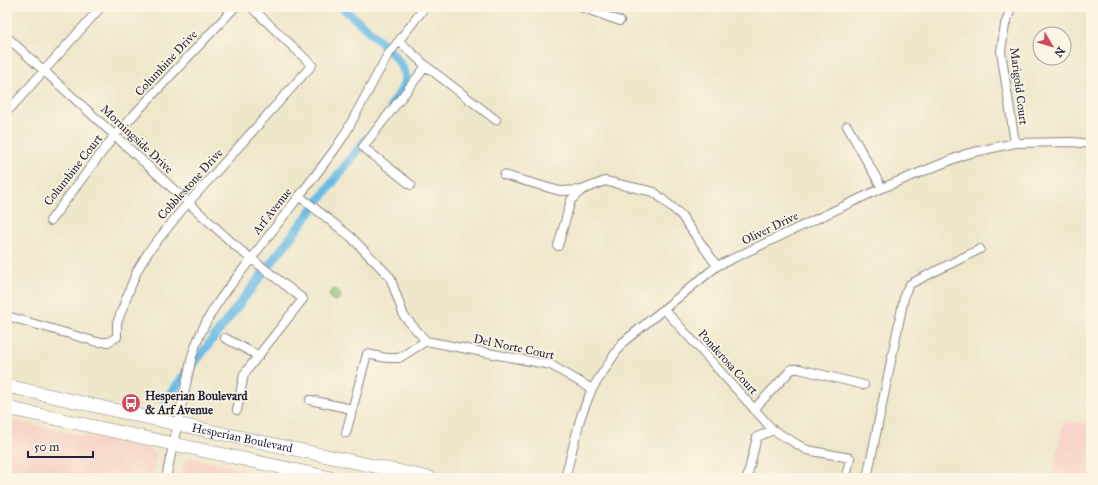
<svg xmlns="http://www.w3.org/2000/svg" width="1098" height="485" font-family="'IM FELL Great Primer',serif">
<rect width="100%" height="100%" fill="#fcf5e5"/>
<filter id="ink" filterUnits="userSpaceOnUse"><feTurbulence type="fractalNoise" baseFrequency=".025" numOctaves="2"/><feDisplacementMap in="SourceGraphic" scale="8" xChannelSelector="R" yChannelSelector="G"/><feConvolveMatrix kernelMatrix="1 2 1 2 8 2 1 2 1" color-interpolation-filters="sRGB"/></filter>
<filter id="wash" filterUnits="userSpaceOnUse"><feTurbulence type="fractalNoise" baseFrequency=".012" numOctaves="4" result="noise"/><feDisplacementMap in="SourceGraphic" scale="16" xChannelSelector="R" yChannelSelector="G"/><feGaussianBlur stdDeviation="0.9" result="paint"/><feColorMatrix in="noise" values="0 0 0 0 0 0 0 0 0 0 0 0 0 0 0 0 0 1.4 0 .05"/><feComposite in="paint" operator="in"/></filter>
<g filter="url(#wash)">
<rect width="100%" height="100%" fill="#efe7ca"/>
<path fill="#f7d1c6" d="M7,419L151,450L156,455L152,478H7Z
M1064,420L1091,425V478H1052Z
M191,458L243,469L241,478H180L184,463L186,459Z"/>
<path fill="#89c67c" stroke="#56745c" d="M329.5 295a5.5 5.5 0 1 1 11 0a5.5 5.5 0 1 1-11 0Z"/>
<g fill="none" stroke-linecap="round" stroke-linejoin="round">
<path stroke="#6abce6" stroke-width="9" d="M342,7C357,21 404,58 406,77C406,87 396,98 391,106
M165,401L366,139"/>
</g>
</g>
<g filter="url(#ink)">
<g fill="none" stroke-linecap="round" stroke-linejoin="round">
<g stroke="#888482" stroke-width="10">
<path id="street" d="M581,7L620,21
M1011,8L1005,25L1001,51L1015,143
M7,37L239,249L303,299L244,374L237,410
M399,41L426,66L496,120
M7,112L101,7
M847,126L882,188
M504,175L560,191L582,190
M411,185L363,147L426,66
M299,196L351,237L390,277L404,316L426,341
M50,221L115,135L235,7
M558,246L571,200L582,190L605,181L654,192L681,215L717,266
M664,309L773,430L807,450L850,458L846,478
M7,316L97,342H108L117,337V323L131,286L138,269L149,251L181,211L312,65L251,7
M225,338L259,356
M426,341L551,365L592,389
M310,400L352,409
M754,409L792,369H799L864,385
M346,433L367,354L387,358H399L426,341
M166,478L192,356C205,314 226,291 252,258C279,221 308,186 335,149L345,134L387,56L425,7
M565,478L581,416L592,389L622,343L717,266L882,188L966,154L1015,143L1072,142L1091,144
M747,478L757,437L773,430
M867,478L905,293L910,284L980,249"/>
</g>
<g stroke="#888482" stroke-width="14">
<g id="primary">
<path id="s1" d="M7,386L163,421L430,478"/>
<path d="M7,408L331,478"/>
</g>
</g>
<use href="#street" stroke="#fff" stroke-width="8"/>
<use href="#primary" stroke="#fff" stroke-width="13"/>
</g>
</g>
<defs>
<g id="bus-disc" transform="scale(1)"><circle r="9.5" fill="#d1495b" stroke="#fcf5e5"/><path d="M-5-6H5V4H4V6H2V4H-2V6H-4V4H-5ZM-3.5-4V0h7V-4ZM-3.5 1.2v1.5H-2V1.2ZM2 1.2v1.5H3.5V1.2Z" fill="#fff"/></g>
</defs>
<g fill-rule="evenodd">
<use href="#bus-disc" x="131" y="403"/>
</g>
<g text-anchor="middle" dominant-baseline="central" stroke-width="3.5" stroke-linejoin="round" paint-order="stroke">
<g font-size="12" fill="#22223b" stroke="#fcf5e5">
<text transform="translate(166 63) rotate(-47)">Columbine Drive</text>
<text transform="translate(1019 86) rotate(83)">Marigold Court</text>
<text transform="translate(137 139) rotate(43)">Morningside Drive</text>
<text transform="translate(73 170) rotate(-52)">Columbine Court</text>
<text transform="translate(190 184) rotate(-48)">Cobblestone Drive</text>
<text transform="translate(272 211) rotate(-52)">Arf Avenue</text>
<text transform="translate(770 228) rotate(-26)">Oliver Drive</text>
<text transform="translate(514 347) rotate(12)">Del Norte Court</text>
<text transform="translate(728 362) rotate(48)">Ponderosa Court</text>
<text stroke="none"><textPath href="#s1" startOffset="241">Hesperian Boulevard</textPath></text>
</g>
<g font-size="12" font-weight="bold" fill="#22223b" stroke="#fcf5e5" text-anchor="start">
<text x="145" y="396">Hesperian Boulevard<tspan x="145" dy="14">&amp; Arf Avenue</tspan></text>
</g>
</g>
<rect width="1098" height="485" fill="none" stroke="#fcf5e5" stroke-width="24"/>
<g transform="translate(1052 46) rotate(128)"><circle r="19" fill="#fcf5e5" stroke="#a5a1a1"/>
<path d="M0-3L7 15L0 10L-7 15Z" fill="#d1495b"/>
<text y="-6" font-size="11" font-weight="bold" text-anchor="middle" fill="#22223b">N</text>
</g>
<path d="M28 451v6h65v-6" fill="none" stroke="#22223b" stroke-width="2"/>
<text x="34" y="451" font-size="12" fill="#22223b" stroke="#fcf5e5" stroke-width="3" paint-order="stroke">50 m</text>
</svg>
